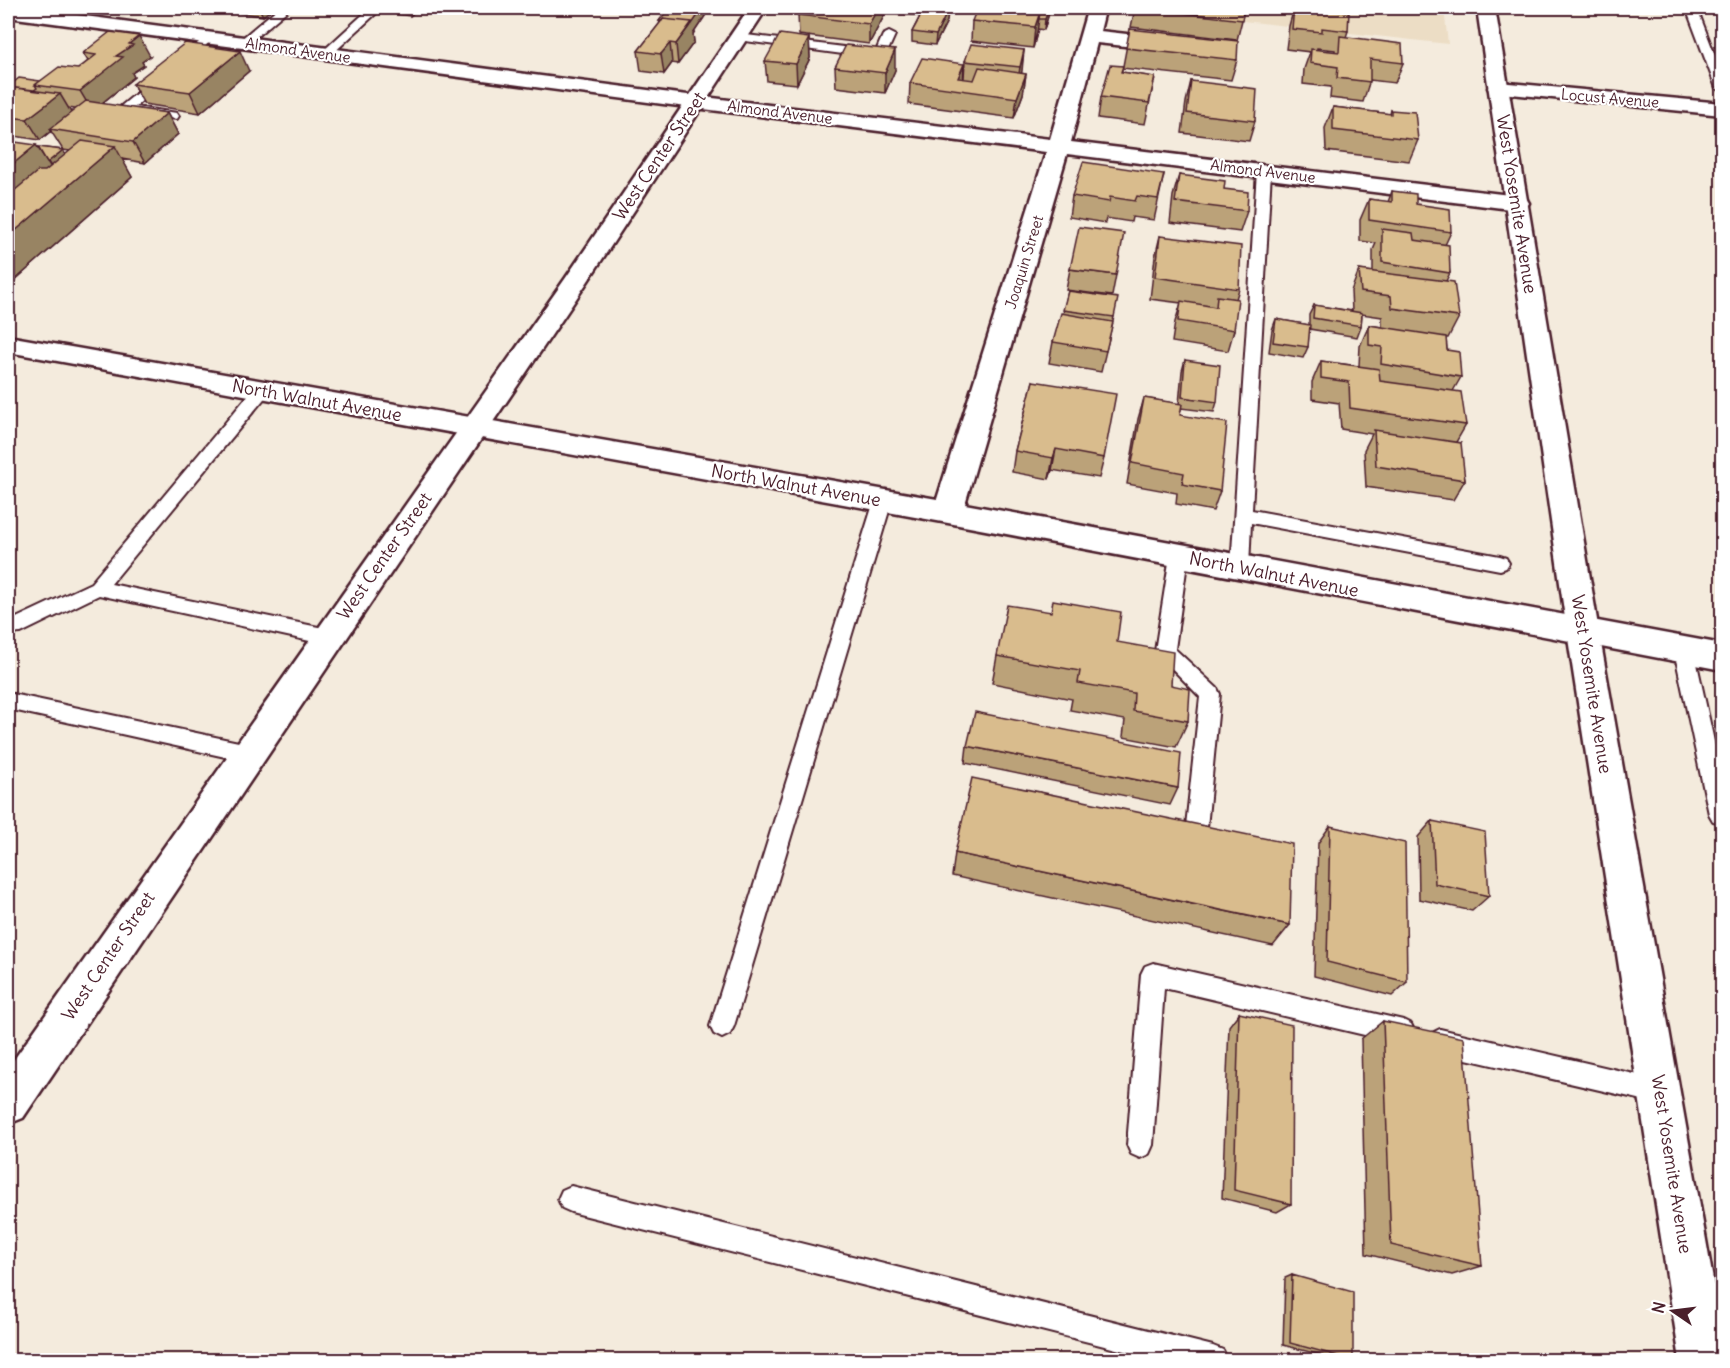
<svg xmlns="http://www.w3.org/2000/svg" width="1730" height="1368" font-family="Delius,sans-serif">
<rect width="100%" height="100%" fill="#f4ebdd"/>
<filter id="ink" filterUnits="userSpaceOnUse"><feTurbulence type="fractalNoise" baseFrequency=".0167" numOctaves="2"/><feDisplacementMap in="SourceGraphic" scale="12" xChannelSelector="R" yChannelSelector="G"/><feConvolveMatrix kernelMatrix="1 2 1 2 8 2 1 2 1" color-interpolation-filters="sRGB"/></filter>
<g filter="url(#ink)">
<path fill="#ecddc5" d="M1127,8H1444L1448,44Z"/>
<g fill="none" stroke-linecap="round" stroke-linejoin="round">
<g stroke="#4a1f2b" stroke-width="4">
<path id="service" d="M278,8H290L248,44H240V40Z
M370,8H382L330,56H322V52Z
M1686,8H1697L1722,74V92L1716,88Z
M889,32L895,35L886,55L880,59L738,40L732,37L738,34L876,51L883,35Z
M209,34L215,37L213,39L135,107L177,113L179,116L177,119L121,112L119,109L121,106Z
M1264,167L1271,171L1252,510L1500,556L1506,558L1509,563L1506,568L1500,570L1251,523L1249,567L1246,572L1240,574L1234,572L1231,567L1257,171Z
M262,385L268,386L270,390L268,394L111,584L328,629L335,632L337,637L335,642L328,645L99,595L21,633L8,634V620H12L91,583L256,386Z
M883,495L889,497L892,501L734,1026L730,1034L722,1038L714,1034L710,1026L874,501L877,497Z
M1179,549L1185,551L1188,556L1175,649L1217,688L1220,694L1206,838L1203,845L1195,848L1175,842L1172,835L1175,828L1186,826L1200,697L1155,651L1170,556L1173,551Z
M1684,642L1691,645L1694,650L1722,778V823L1713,821L1709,814L1674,650L1677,645Z
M8,693L248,744L255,747L258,753L255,759L248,762L8,709Z
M1153,963L1403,1020L1411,1024L1415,1032L1411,1040L1403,1044L1164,988L1153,1145L1149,1154L1140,1158L1131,1154L1127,1145L1141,974L1145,966Z
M1440,1029L1660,1080L1669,1083L1672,1092L1669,1101L1660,1104L1440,1053L1432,1049L1428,1041L1432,1033Z
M571,1186L1213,1346L1223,1350L1227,1360H1160L571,1212L562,1208L558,1199L562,1190Z"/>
</g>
<g stroke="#4a1f2b" stroke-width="5">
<path id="minor" d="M8,8H24L663,92L1050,139L1087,11L1089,8H1103L1105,11L1100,31L1171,39L1178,41L1181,45L1178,49L1171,51L1097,43L1071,142L1518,196L1526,198L1529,203L1526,208L1518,210L1067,154L965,504L1722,644V670L948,523L8,352V336L937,499L1046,152L663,104L8,17Z"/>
</g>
<g stroke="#4a1f2b" stroke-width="5">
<path id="tertiary" d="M749,8H767L586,284L23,1118L8,1124V1068L565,279Z
M1498,82L1722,103V115L1491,92L1488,88L1491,84Z"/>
</g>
<g stroke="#4a1f2b" stroke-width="5">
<path id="secondary" d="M1477,8H1495L1599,632L1722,1331V1360H1680L1567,632Z"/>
</g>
<use href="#service" fill="#fff" fill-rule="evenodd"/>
<use href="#minor" fill="#fff" fill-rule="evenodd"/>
<use href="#tertiary" fill="#fff" fill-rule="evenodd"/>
<use href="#secondary" fill="#fff" fill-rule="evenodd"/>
</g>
<path fill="#bba279" stroke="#4a1f2b" stroke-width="1.5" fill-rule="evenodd" d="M237,8H273L263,16L240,13Z
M381,8H419L410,16L383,12Z
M669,8H712L708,13H705V16L693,34L694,42L678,64L672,63L664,74L641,71L638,51L660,23L659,21Z
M803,8H925L948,10L947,21L935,45L912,42V32L920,16L884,12V16L869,44L799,35L798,15Z
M1007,8H1050L1049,13L1044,30L1038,29L1033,48L971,41L972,21L989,13L1006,9Z
M1135,8H1244L1242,20L1237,40L1131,27Z
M1294,8L1348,31L1346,37L1403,63L1395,83L1370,80L1363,102L1330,98L1331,87L1303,84L1304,69L1310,52L1286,49L1289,26ZM1317,48L1335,50V52L1317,50Z
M1130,29L1237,60L1231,80L1122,68V72L1155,77L1145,124L1098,118L1101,97L1123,66Z
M809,38L810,58L797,84L767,81L765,61Z
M1024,50L1021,73L1026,74L1023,94L1014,118L909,104L910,83L964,64V78L965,61Z
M83,53L150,56L142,62L144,65L132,73L134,77L101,104L167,113L178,134L145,163L122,159L132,177L14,281H8V141L38,147L63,150L65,155L70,151L63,150L51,131L40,140L8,135V86L40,81L78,69L88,61ZM68,108L75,109L71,113Z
M835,67L895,70L885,93L836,87Z
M249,71L200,113L144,104L133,84Z
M1191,81L1255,121L1249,141L1182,133L1186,102Z
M1333,107L1390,114L1391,110L1418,140L1409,161L1326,151L1325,128Z
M1164,174L1154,220L1132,217L1131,222L1106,218L1105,223L1069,217L1072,196Z
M1179,175L1224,189L1247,211L1240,232L1170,223L1173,196Z
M1392,191L1416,204L1451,232L1445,245L1450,273L1446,281L1459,317L1448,338H1446L1447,350L1461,377L1453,391L1466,425L1456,442L1465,480L1453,500L1366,487L1364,450L1372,434L1341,429L1339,403L1312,399V382L1321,361L1359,366L1360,346L1369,325L1382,327V317L1362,314L1361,326L1357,337L1309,329L1308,347L1303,358L1269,352L1272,330L1276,319L1309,325V315L1314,305L1352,311L1351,291L1359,270L1373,272V250L1376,243L1360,241V220L1369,199L1388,202Z
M1160,236L1239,289L1236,299L1234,330L1228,351L1172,342L1175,322L1181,303L1150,299L1155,257Z
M1070,269L1116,275L1112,296L1066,290Z
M1068,291L1114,317L1101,372L1049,363L1053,342L1063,314Z
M1185,360L1217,402L1214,412L1181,408L1180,415L1220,491L1213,511L1176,504L1177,493L1127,484L1138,419L1144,398L1179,404L1182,371Z
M1033,381L1104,458L1099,478L1052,470L1049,479L1012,472L1015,451Z
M1117,642L1171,685L1188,721L1176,747L1123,737L1125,720L1070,710L1072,699L992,683L997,656Z
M967,746L1178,788L1170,805L965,763Z
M1432,821L1489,896L1472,911L1419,899L1418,837Z
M1330,826L1407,982L1392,996L1314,976L1318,843Z
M955,853L1290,925L1273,946L952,876Z
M1239,1013L1291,1204L1277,1212L1222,1198L1229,1026Z
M1383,1021L1482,1266L1452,1275L1366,1254L1361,1039Z
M1292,1275L1353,1360H1340L1283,1345L1285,1278Z"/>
<path fill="#988463" stroke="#4a1f2b" stroke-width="1.5" d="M259,8H273L263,16Z
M407,8H419L410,16Z
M703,8H704L705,16L693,34L694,42L678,64L676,44Z
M707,8H712L708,13Z
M878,8H884V16L869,44V24Z
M1049,8H1050L1049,13L1044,30L1045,19Z
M948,10L947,21L935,45L936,35Z
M1040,12L1037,32L1033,48L1035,27Z
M139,36L150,56L142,62L144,65L132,73L134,77L92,111L80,91L129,44Z
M809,38L810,58L797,84L796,64Z
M670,43L672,63L664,74L661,54Z
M895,50V70L885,93V73Z
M1024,50L1022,71L1017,88L1020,67Z
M240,51L249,71L200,113L190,92Z
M964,64L963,84L958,78Z
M1026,74L1023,94L1014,118L1017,98Z
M60,94L72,114L50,129L51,131L40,140L27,119Z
M167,113L178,134L145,163L133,142Z
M36,145L56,175L8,215V168Z
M115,146L132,177L14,281L8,273V237Z
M63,150L69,161L55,173L48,162Z
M1056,449L1052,470L1049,479L1053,458Z"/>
<path fill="#d9bc8d" stroke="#4a1f2b" stroke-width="1.5" d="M669,8H703L692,24V22L663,19L662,21H659Z
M803,8H878L869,24L798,15Z
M925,8L948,10L936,35L912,32Z
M991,8H994L1040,12L1035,27L972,21L976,11L989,13Z
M1007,8H1049L1045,19H1039L1040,12L1006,9Z
M1140,8H1244L1242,20Z
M1294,8H1309L1349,12L1348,31L1322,28V32L1292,29Z
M663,19L692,22L676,44L670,43L661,54L638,51Z
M1130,29L1238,41L1237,60L1126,48Z
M110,32L139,36L129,44L133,45L116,56L123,57L80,91L35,85L59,67L78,69L96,55L83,53Z
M780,34L809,38L796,64L765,61Z
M1340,36L1402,44L1403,63L1370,59V82L1337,78L1338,67L1310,63L1311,49L1339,52Z
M185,43L240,51L190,92L133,84Z
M971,44L1024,50L1020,67L965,61Z
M846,45L895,50L885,73L835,67Z
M922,58L964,64L958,78L974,80L979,67L1026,74L1017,98L910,83Z
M1110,65L1123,66L1121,72L1155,77L1149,103L1101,97Z
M19,78L40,81L35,85L37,88L34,90L8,87Z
M1191,81L1257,89L1255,121L1187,113Z
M8,87L60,94L27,119L8,117Z
M86,101L167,113L133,142L50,129Z
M1333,107L1391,114V110L1415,112L1418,140L1333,130Z
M8,141L36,145L8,168Z
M82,141L115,146L8,237V196L38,171H45Z
M38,147L63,150L48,162H47Z
M1083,162L1164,174L1158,199L1137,196L1135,201L1110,197L1109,202L1072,196Z
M1179,175L1225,181L1224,189L1248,192L1247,211L1175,202Z
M1392,191L1416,194V204L1450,209L1451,232L1369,220V199L1392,202Z
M1079,227L1124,233L1116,275L1070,269Z
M1382,229L1413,233L1414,240L1449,245L1450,273L1382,262Z
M1160,236L1241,246L1239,289L1155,277Z
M1359,270L1454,282L1459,317L1392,308L1391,296L1361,292Z
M1068,291L1118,298L1114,317L1063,310Z
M1217,296L1238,299L1234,330L1178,321L1181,301L1216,307Z
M1314,305L1362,313L1361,326L1313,318Z
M1061,313L1113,322L1106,351L1053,342Z
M1276,319L1310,325L1308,347L1273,342Z
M1369,325L1446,337L1447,350L1459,352L1461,377L1381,364L1382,347L1369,345Z
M1185,360L1220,365L1217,402L1182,397Z
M1321,361L1379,369L1380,381L1461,392L1466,425L1350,408L1349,382L1321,378Z
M1033,381L1116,394L1104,458L1056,449L1053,458L1015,451Z
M1144,398L1182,404L1180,415L1227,423L1220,491L1182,484L1184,473L1132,463Z
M1374,430L1461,443L1465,480L1376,466Z
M1053,600L1121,612L1117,642L1173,652L1171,685L1190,689L1188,721L1133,711L1134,693L1078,683L1080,671L997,656L1007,605L1051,612Z
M975,712L1181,753L1178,788L967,746Z
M972,778L1292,844L1290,925L955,853Z
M1432,821L1485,832L1489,896L1435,884Z
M1330,826L1405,843L1407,982L1327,962Z
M1239,1013L1292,1025L1291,1204L1234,1190Z
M1383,1021L1464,1038L1482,1266L1391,1245Z
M1292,1275L1353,1292V1360L1290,1343Z"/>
</g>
<g text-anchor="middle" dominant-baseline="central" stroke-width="4.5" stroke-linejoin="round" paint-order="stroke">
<g font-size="15" fill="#4a1f2b" stroke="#fff">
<text transform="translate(298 50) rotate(8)">Almond Avenue</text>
<text transform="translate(1610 98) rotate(5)">Locust Avenue</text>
<text transform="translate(780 112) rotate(7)">Almond Avenue</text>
<text transform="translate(1263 171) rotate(7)">Almond Avenue</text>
<text transform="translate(1024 262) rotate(-73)">Joaquin Street</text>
</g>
<g font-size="18" fill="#4a1f2b" stroke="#fff">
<text transform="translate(659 156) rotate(-56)">West Center Street</text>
<text transform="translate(1517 204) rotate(81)">West Yosemite Avenue</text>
<text transform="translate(317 400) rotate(10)">North Walnut Avenue</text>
<text transform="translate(796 485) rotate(10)">North Walnut Avenue</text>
<text transform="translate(384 556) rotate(-55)">West Center Street</text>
<text transform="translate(1274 574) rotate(11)">North Walnut Avenue</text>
<text transform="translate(1592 684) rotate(81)">West Yosemite Avenue</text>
<text transform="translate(108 956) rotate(-56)">West Center Street</text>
<text transform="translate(1672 1164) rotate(81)">West Yosemite Avenue</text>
</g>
</g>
<rect width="1730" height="1368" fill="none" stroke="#fff" stroke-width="30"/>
<rect x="15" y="15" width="1700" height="1338" fill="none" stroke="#4a1f2b" stroke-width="2" filter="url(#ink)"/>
<g transform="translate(1673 1311) rotate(284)" stroke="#ffffff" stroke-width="4.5" paint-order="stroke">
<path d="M0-4.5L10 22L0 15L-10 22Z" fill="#4a1f2b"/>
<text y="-9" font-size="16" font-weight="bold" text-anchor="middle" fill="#4a1f2b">N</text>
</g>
</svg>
